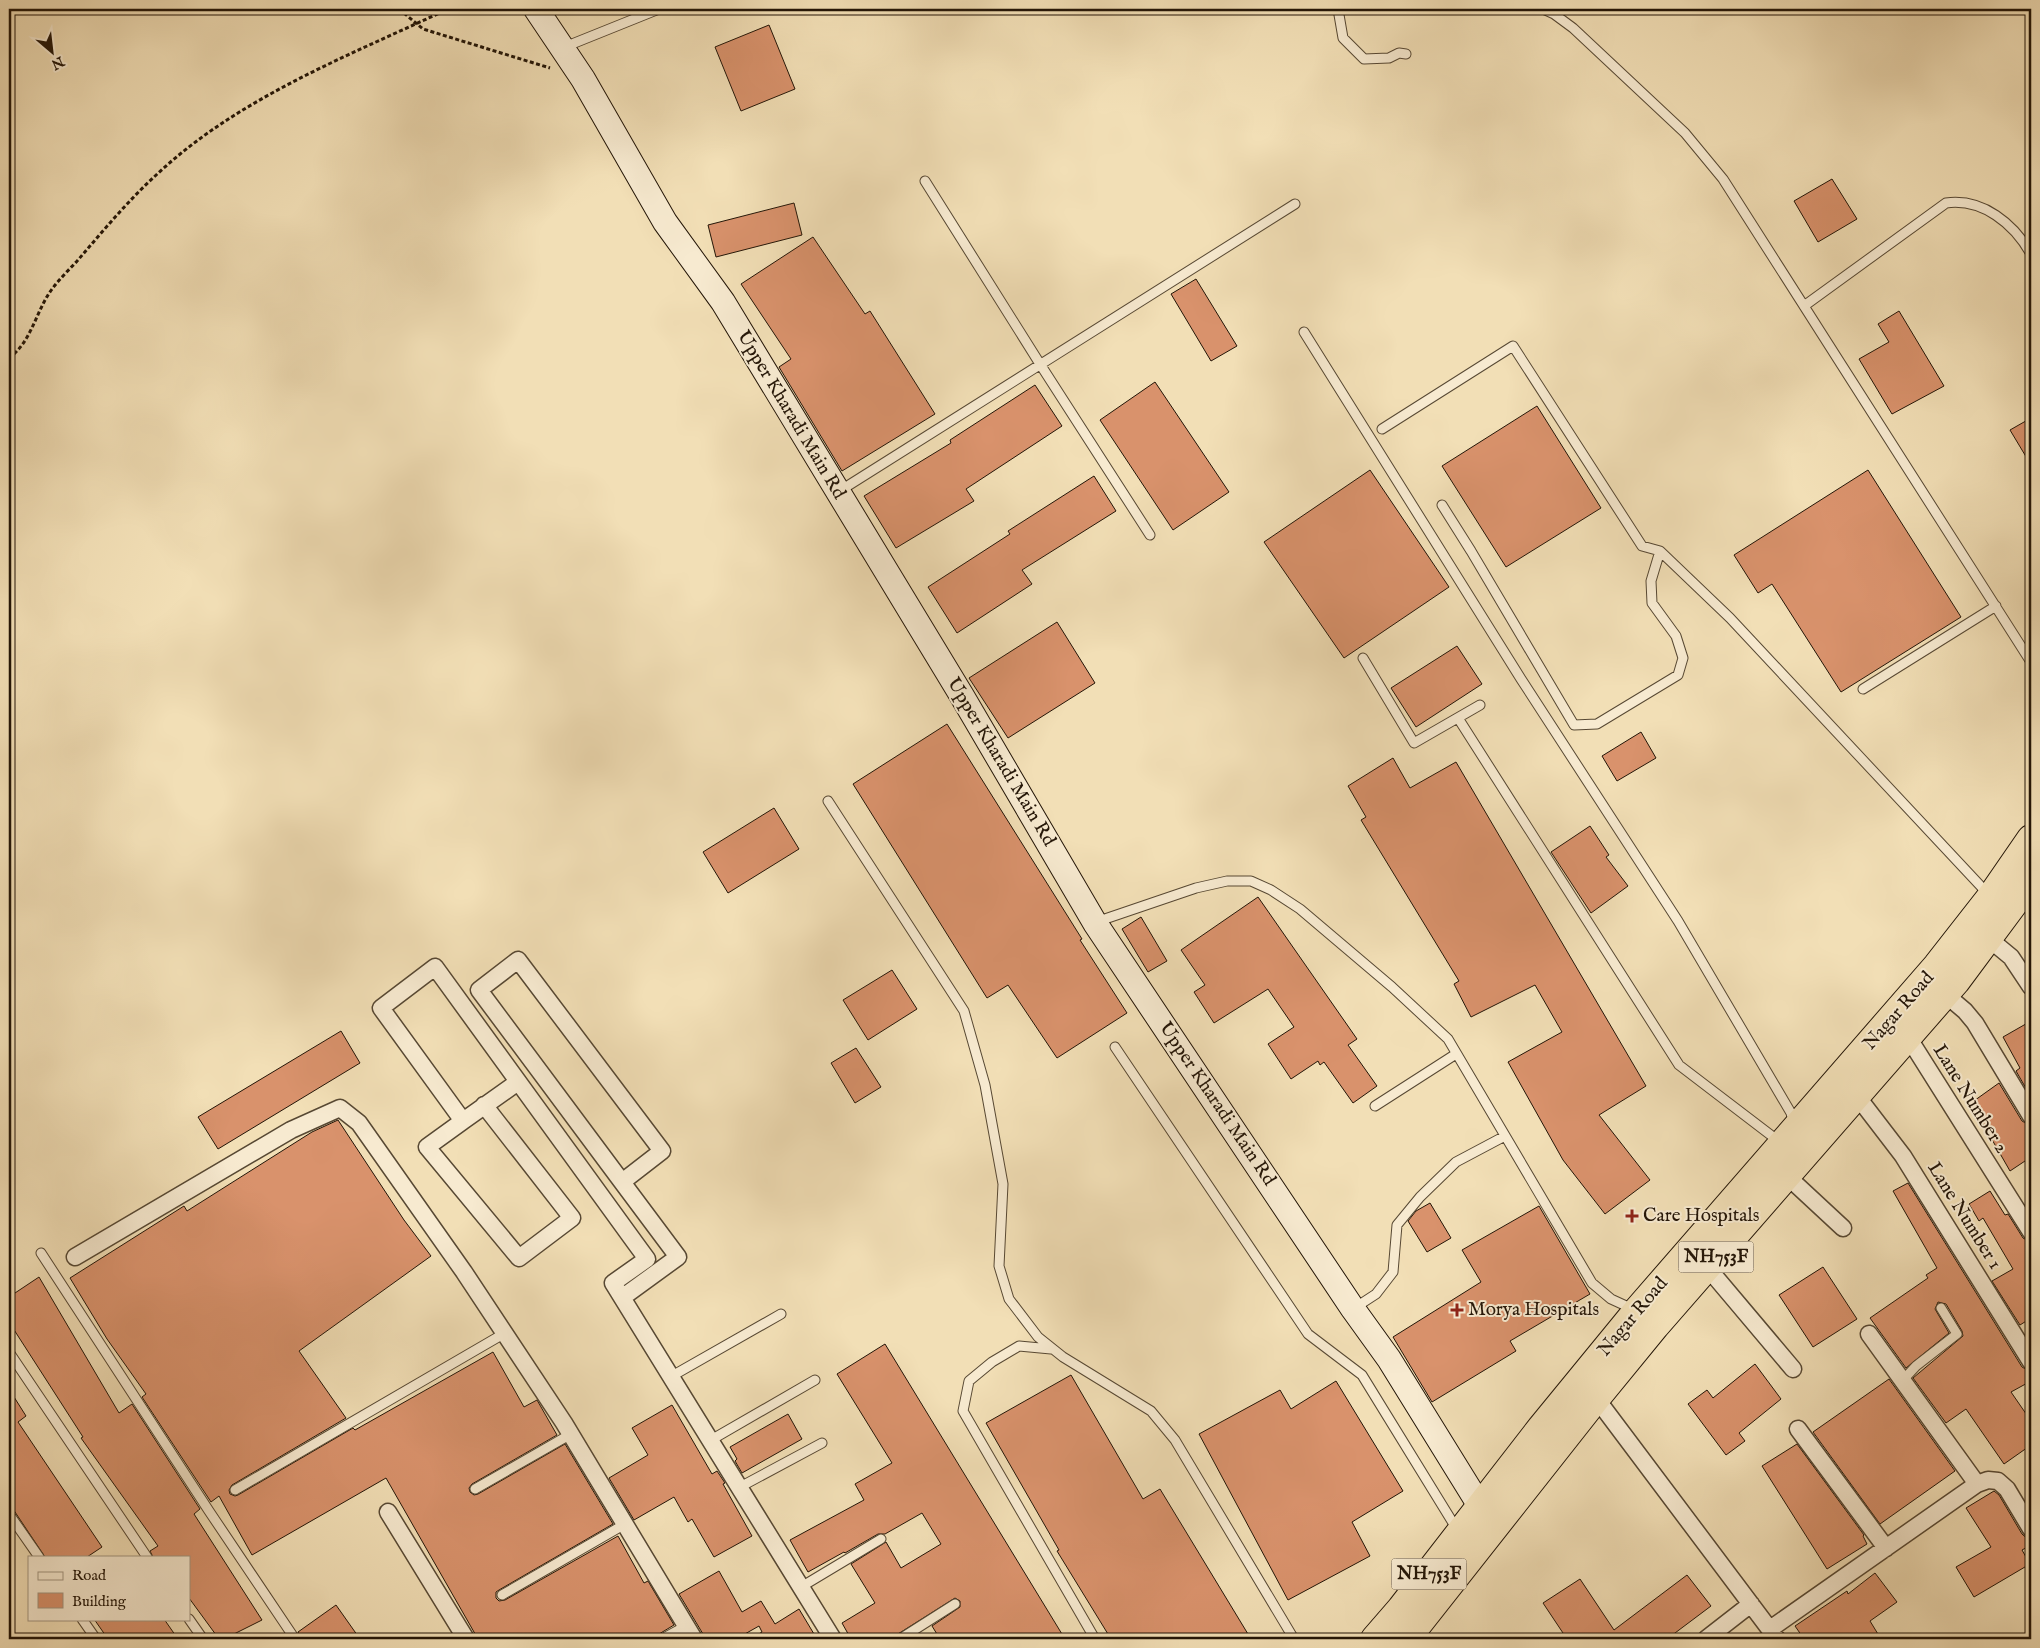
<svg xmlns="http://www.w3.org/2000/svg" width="2040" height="1648" font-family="'IM FELL English',serif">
<rect width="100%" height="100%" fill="#f2dfb6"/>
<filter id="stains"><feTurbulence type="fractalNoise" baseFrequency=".004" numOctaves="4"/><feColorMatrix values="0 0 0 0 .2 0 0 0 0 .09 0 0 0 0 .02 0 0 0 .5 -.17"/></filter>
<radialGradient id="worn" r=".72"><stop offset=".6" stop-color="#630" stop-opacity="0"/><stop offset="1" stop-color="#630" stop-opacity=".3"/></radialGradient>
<path fill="#d9926c" stroke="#231507" d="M769,25L795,89L741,111L715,47Z
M1832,179L1857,219L1818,242L1794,201Z
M794,203L802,235L716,257L708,225Z
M813,237L865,314L870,311L935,414L842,471L779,367L791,359L741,284Z
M1196,279L1237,346L1211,361L1171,294Z
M1899,311L1944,386L1892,414L1859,359L1889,342L1878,324Z
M1155,382L1229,492L1173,530L1100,420Z
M1035,385L1062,426L966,489L974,501L896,548L864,496L951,443L950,440Z
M1537,406L1601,508L1506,567L1442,466Z
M2031,418V465L2010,430Z
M1370,470L1449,587L1344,658L1264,542Z
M1868,470L1961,617L1841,692L1772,584L1758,593L1734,555Z
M1094,476L1116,511L1022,570L1032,584L957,633L928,587L1010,534L1008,531Z
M1057,622L1095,683L1008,738L969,678Z
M1457,646L1482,684L1416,727L1391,688Z
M947,724L1082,939L1080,940L1127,1013L1057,1058L1008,985L987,998L853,784Z
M1641,732L1656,758L1617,781L1602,756Z
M1393,758L1410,788L1456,762L1646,1086L1599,1115L1650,1180L1605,1214L1563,1160L1508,1062L1562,1032L1535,985L1471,1017L1454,984L1459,981L1361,820L1366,817L1348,786Z
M774,808L799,849L728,893L703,852Z
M1590,826L1609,855L1606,857L1628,886L1591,913L1551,852Z
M1258,897L1357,1039L1348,1045L1377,1086L1353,1103L1324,1062L1320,1065L1318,1061L1291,1079L1268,1044L1294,1027L1268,989L1214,1023L1194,992L1205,985L1181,950Z
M1141,917L1167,961L1148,972L1122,929Z
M892,970L917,1009L868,1040L843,1000Z
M2031,1021V1097L2016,1071L2020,1068L2003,1037Z
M341,1031L360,1063L218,1149L198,1117Z
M856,1048L881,1087L855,1103L831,1063Z
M1999,1083L2022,1121L2031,1126V1157L2010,1171L1971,1103Z
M338,1120L404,1220L431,1256L299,1351L346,1418L232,1485L229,1490L230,1494L235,1496L238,1495L353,1428L355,1430L493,1352L524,1407L537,1400L557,1435L472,1484L469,1488L470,1492L474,1495L478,1494L565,1444L613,1524L499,1590L496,1592V1598L499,1601L505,1600L618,1536L644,1583L648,1581L674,1625L659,1634L656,1639H478L386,1478L252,1555L219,1496L211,1502L142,1397L146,1394L107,1339L70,1278L184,1206L187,1211L312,1132Z
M1908,1183L2022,1367L2031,1372V1381L2011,1392L2031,1421V1445L2004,1464L1966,1409L1946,1423L1913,1378L1963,1336L1962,1331L1946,1304L1938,1302L1935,1309L1949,1333L1906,1368L1870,1318L1928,1278L1926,1275L1937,1268L1893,1191Z
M1990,1191L2005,1215L2008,1214L2023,1238L2031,1242V1318L2020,1325L1992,1281L2013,1269L1983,1218L1979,1221L1969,1204Z
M1430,1203L1451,1238L1427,1252L1408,1221L1416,1211Z
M1539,1206L1590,1294L1510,1341L1516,1351L1432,1402L1393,1337L1481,1282L1462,1250Z
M1823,1267L1857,1319L1813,1347L1779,1295Z
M39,1277L119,1413L132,1404L200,1509L194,1514L262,1620L224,1639H219L189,1598V1557H153L150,1551L158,1546L81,1438L83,1437L9,1322V1297Z
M885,1344L1065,1639H940L932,1626L960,1607V1601L955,1598L890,1639H851L842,1623L875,1603L851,1564L886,1542L901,1568L941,1544L922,1513L885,1534H878L845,1553L844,1552L808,1572L790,1540L864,1500L855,1484L892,1463L837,1374Z
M1755,1364L1781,1399L1739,1433L1745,1441L1726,1455L1688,1404L1707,1390L1713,1398Z
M1071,1375L1143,1499L1160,1489L1251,1639H1111L1057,1551L1059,1550L986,1423Z
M1889,1379L1955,1471L1880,1524L1813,1432Z
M1336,1381L1403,1491L1352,1522L1370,1556L1288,1600L1199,1434L1280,1390L1291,1409Z
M9,1389L26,1416L18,1422L102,1547L87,1557H45L9,1503Z
M672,1405L712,1474L717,1471L725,1483L723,1484L752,1536L714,1557L692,1519L688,1522L674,1497L634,1520L609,1478L648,1455L632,1428Z
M788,1414L802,1439L742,1473L735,1461L737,1459L730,1447Z
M1797,1444L1864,1535L1863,1536L1867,1544L1827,1569L1762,1466Z
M1994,1491L1999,1495L2022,1534L2031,1542V1545L2022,1550L2030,1564L1974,1597L1956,1567L1991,1547L1966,1508Z
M719,1571L742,1612L761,1601L775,1624L799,1609L817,1639H750L762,1632L759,1626L736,1639H704L703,1634L679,1594Z
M1875,1573L1897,1602L1870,1621L1881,1639H1804L1795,1626L1847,1591L1848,1594Z
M1687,1575L1711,1606L1667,1639H1567L1543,1603L1580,1579L1614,1630Z
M336,1605L360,1639H301L298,1632Z
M94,1619H164L178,1639H108Z"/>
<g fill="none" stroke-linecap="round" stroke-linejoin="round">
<g stroke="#574833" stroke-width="11">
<path id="lane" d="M1338,9L1343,38L1364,59L1389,58L1399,53L1406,54
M1543,9L1554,14L1573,28L1685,133L1723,179L2031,662
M562,48L659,9
M925,181L1040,364L1150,535
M1804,306L1946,203C1983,198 2014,224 2031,254
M1304,332L1521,679L1678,921L1791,1113L1794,1124
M1382,429L1513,346L1642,546L1660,551L1730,618L1989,895
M838,492L1295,204
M1442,505L1471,551L1574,725L1597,724L1678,675L1683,658L1676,636L1652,603L1651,581L1660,551
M1363,658L1414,743L1480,705
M1863,689L1996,606
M1458,718L1679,1065L1781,1143
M828,801L964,1011L985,1085L1003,1184L999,1266L1009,1299L1038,1337L1063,1357L1151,1411L1175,1440L1294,1639
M1096,922L1196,888L1227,881H1251L1271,890L1300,909L1392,987L1448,1039L1592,1283L1611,1299L1635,1310
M1115,1047L1308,1334L1362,1375L1458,1531
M1375,1106L1456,1054
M41,1253L209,1511L295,1639
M1353,1309L1376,1294L1393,1272L1397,1225L1420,1197L1456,1162L1505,1136
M1051,1349L1019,1346L992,1362L969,1381L963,1411L1095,1639
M9,1352L147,1557
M672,1376L781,1314
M1903,1380L1916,1366L1957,1334L1941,1308
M711,1440L815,1380
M740,1487L822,1443
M475,1489L571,1434
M235,1490L505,1333
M9,1514L39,1557
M801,1587L881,1539
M502,1595L625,1524
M82,1619L96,1639
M189,1619L203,1639
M662,1639L686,1626
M900,1639L955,1604"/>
</g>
<g stroke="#574833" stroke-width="19">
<path id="street" d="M1988,938L2011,957L2031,987
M1945,994L1965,1011L1975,1023L2031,1116
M1908,1037L2031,1232
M518,1082L463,1121L381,1008L435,967L636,1244L647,1259L613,1283L833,1639
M1857,1096L1903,1156L2031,1362
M463,1121L427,1147L519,1258L572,1218L484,1105
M1787,1176L1843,1228
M622,1182L479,990L518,960L662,1151L622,1182L678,1257L623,1297
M75,1257L291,1130L340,1108L359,1123L464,1272L564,1423L694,1639
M1707,1267L1793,1369
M1869,1334L1977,1484
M1596,1398L1777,1639
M1798,1429L1886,1548
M388,1512L466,1639
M1770,1629L1977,1484L1988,1480L1998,1481L2007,1489L2031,1529
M1706,1639L1751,1604"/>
</g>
<g stroke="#231507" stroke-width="26">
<path id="secondary" d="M536,9L583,79L665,222L723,302L962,696L1095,923L1353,1309L1389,1359L1480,1506"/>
</g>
<g stroke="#231507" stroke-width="30">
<path id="highway" d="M1375,1639L1401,1609L1542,1427L1637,1311L1937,966L1991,897L2031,839
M1406,1639L1596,1398L1655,1326L1956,981L2031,880"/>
</g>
<path stroke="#231507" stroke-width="3" stroke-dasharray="4 2.5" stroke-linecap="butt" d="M399,9L423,29L550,68
M9,358C30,343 35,316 48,295C56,282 68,271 78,260C102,232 127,202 154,177C237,98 346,57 448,9"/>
<use href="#lane" stroke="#f7ead0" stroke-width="9"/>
<use href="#street" stroke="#f7ead0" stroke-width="16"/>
<use href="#secondary" stroke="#f7ead0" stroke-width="24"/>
<use href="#highway" stroke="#f2dfb6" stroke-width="28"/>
</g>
<g fill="#8f2418" stroke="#f7ead0" stroke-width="2">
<path d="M1629.5 1208.5h5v5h5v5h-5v5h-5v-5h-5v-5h5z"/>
<path d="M1454.5 1302.5h5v5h5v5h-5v5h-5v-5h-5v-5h5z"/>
</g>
<g text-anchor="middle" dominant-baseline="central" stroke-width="4" stroke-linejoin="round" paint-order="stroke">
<g fill="#f7ead0" stroke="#635543" stroke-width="1">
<rect x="1678.5" y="1241.5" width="75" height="31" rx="4"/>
<rect x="1391.5" y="1558.5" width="75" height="31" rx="4"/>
</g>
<g font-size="18" font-weight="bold" fill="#231507">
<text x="1716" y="1257">NH753F</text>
<text x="1429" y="1574">NH753F</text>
</g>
<g font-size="19" fill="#231507" stroke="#f7ead0">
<text transform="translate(791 415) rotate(59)">Upper Kharadi Main Rd</text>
<text transform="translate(1001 762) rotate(59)">Upper Kharadi Main Rd</text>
<text transform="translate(1899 1011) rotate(-49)">Nagar Road</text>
<text transform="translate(1970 1099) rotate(58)">Lane Number 2</text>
<text transform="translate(1217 1104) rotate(56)">Upper Kharadi Main Rd</text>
<text transform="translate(1964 1216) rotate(58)">Lane Number 1</text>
<text transform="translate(1633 1317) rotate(-50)">Nagar Road</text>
</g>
<g font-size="19" fill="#231507" stroke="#f7ead0" text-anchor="start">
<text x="1643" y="1216">Care Hospitals</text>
<text x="1468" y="1310">Morya Hospitals</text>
</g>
</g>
<rect width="2040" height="1648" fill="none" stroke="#f2dfb6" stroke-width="30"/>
<rect x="10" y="10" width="2020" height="1628" fill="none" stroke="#231507" stroke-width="2.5"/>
<rect x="15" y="15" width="2010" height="1618" fill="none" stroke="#231507"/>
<rect x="28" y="1556" width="162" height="65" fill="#f7ead0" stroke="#a29580"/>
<rect x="38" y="1572" width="25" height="8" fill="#f7ead0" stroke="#a29580"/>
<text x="72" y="1580" font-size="15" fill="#231507">Road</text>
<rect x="38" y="1593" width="25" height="15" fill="#d9926c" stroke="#a29580"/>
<text x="72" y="1606" font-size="15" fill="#231507">Building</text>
<g transform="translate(52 52) rotate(152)" stroke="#f7ead0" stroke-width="4" paint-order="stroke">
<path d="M0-4L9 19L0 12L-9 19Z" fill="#231507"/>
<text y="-8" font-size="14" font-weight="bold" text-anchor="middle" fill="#231507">N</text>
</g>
<rect width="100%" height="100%" filter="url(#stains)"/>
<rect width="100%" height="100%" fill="url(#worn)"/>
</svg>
